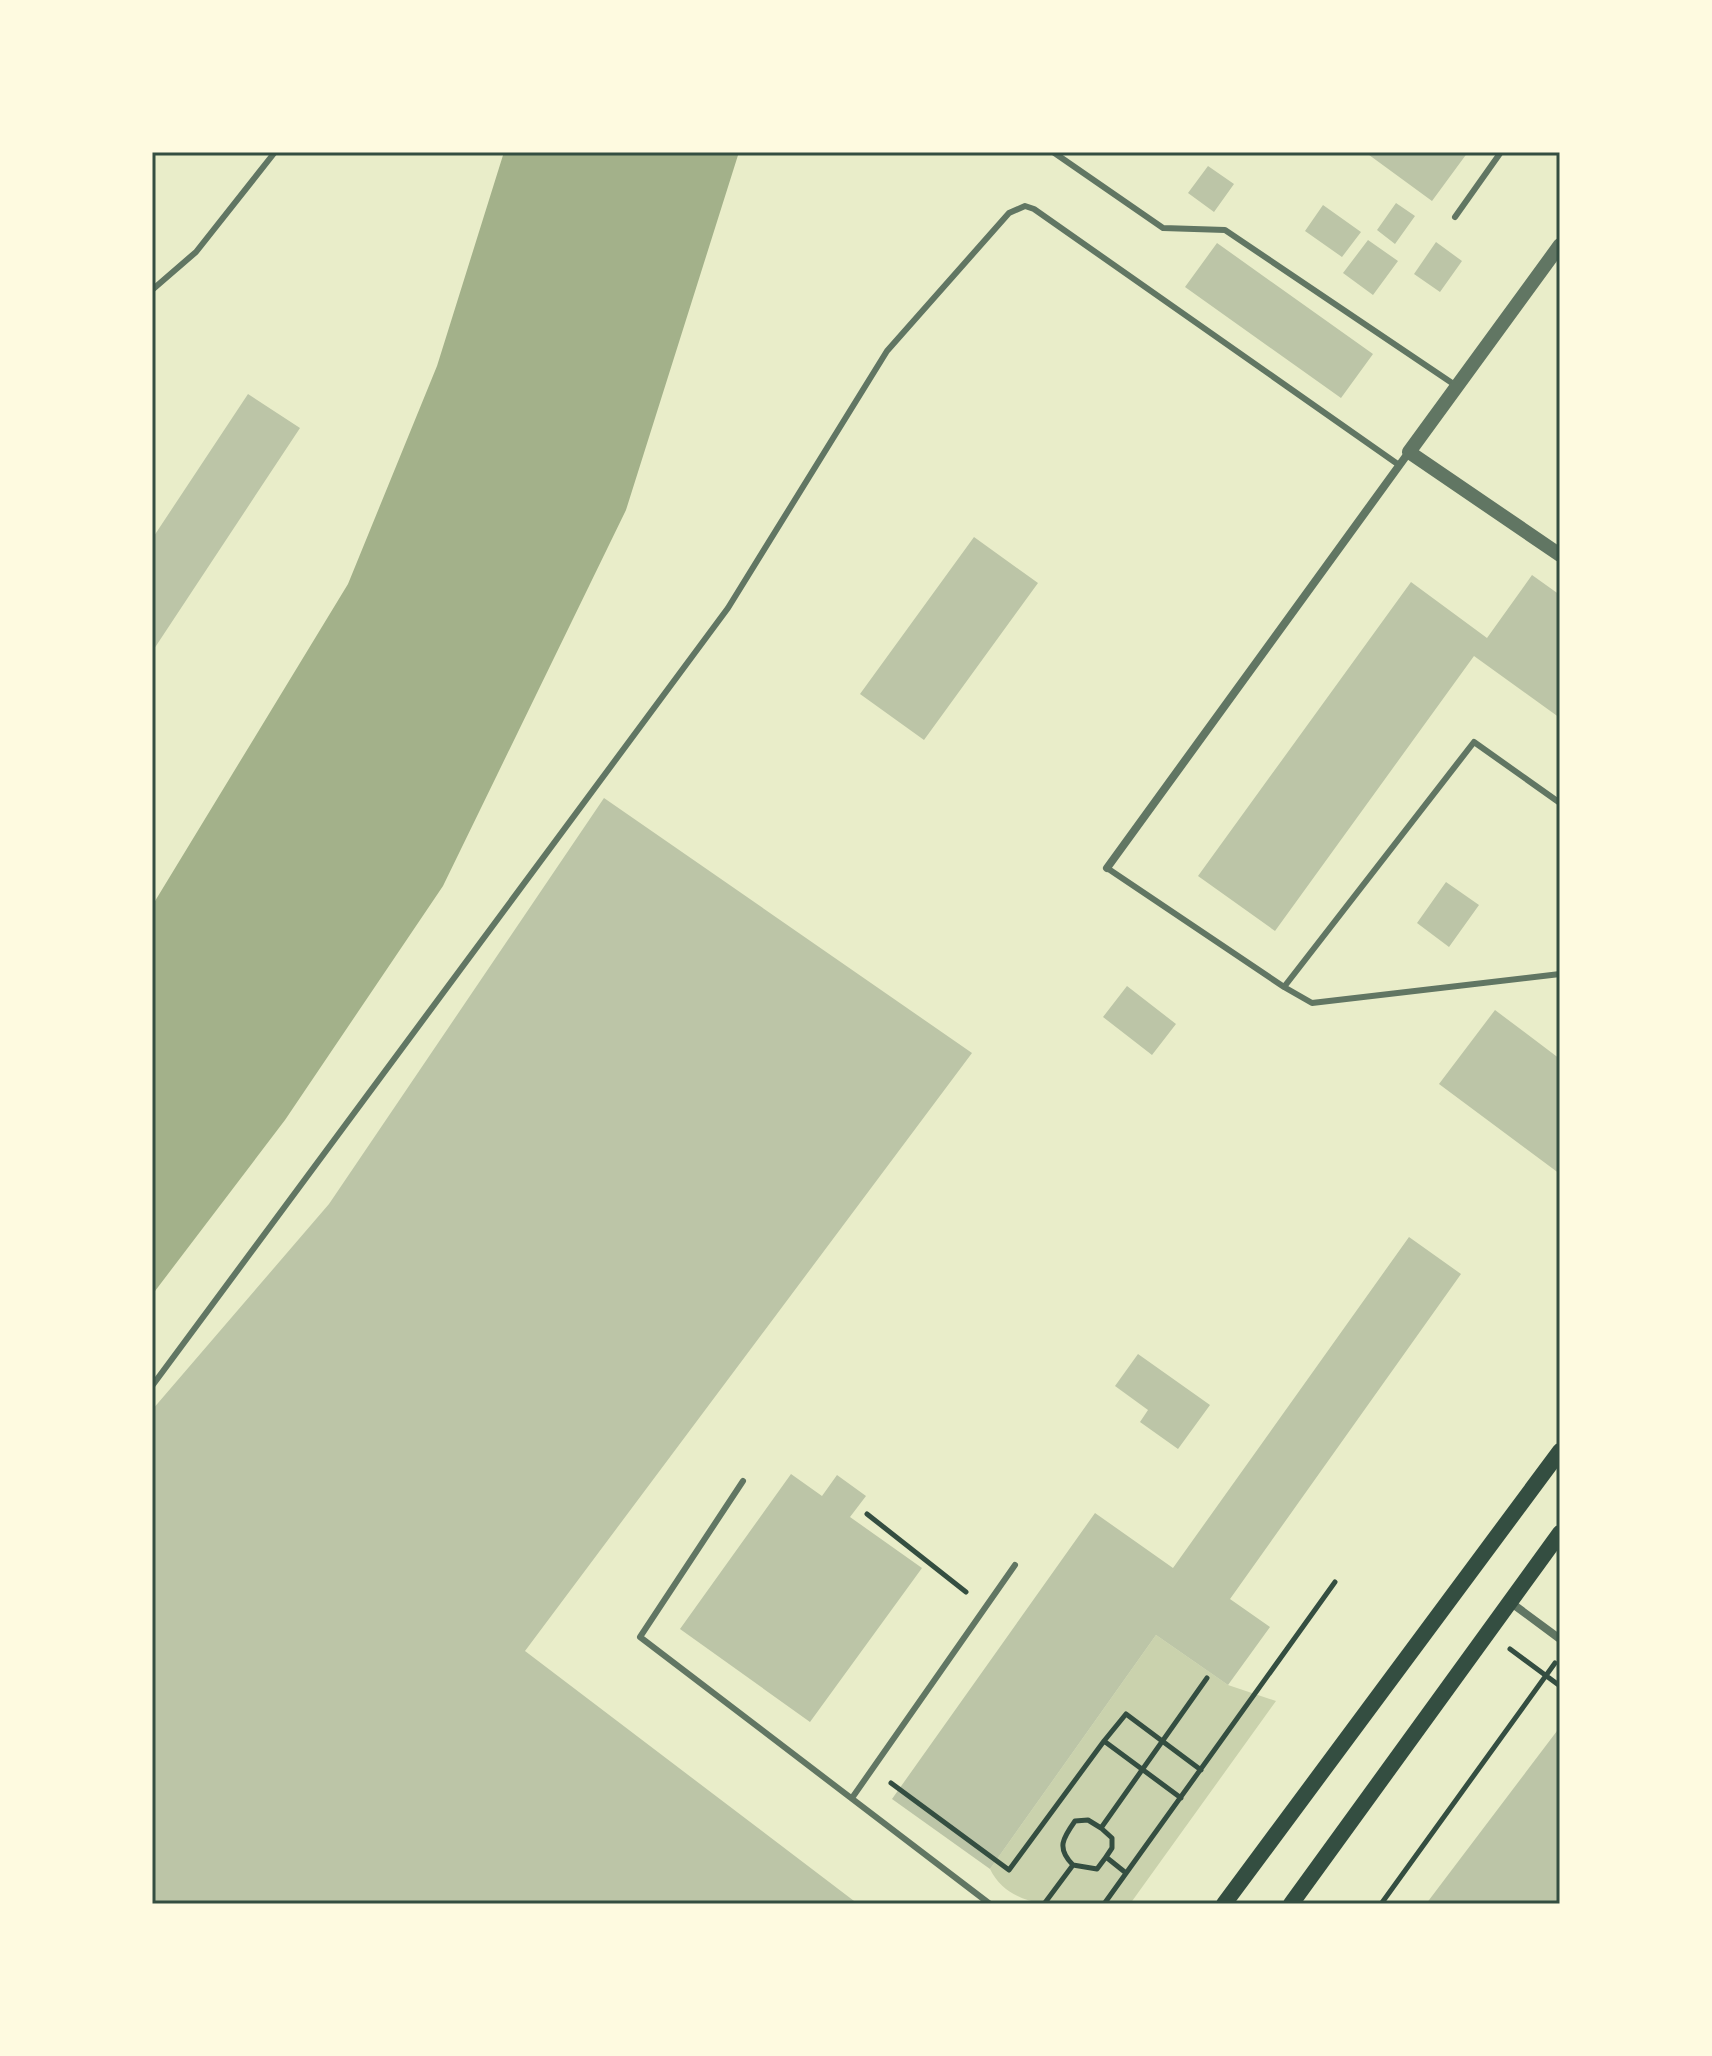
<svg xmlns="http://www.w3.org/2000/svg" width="1712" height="2056" font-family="'Roboto Condensed',sans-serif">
<rect width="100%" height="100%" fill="#e9edc9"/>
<path fill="#cad2ad" d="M1156,1635L1228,1685L1276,1701L1130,1904C1085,1904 1014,1918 990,1869Z"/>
<path fill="#a3b18a" d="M504,152H739L626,510L443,886L285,1120L152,1295V906L348,584L437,366Z"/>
<path fill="#bcc5a7" d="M1365,152H1468L1432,201Z
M1208,166L1234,184L1214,212L1188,193Z
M1396,203L1415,216L1395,244L1377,230Z
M1323,205L1361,232L1342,257L1305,231Z
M1368,240L1398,261L1373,295L1343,273Z
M1436,242L1462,261L1440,292L1414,274Z
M1217,243L1373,354L1341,398L1185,287Z
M248,394L300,428L152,652V539Z
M974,537L1038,583L924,740L860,694Z
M1532,575L1560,595V718L1474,656L1275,931L1198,876L1411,582L1487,638Z
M604,798L972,1053L525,1651L858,1904H152V1410L329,1204Z
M1446,882L1479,905L1449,947L1417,923Z
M1127,986L1176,1024L1152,1055L1103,1017Z
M1495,1010L1560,1059V1174L1439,1084Z
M1409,1237L1461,1274L1230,1599L1270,1627L1228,1685L1156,1635L990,1869L892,1799L1095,1513L1173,1568Z
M1138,1354L1210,1405L1178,1449L1140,1422L1148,1410L1115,1386Z
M791,1474L822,1496L837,1475L866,1496L850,1517L922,1568L810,1722L680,1629Z
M1560,1727V1904H1426Z"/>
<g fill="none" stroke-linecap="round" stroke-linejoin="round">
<path stroke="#344e41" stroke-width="5" d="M867,1514L966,1592
M1510,1649L1560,1686
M1104,1741L1126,1714L1201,1770
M891,1783L1009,1870L1104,1741L1181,1798
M1073,1865C1056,1848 1063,1838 1075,1821L1088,1820L1101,1828
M1126,1873L1106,1857L1112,1848V1838L1101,1828L1207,1678
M1044,1904L1073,1865L1097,1869L1106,1857
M1104,1904L1335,1582
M1381,1904L1555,1663"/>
<path stroke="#617663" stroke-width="6" d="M1053,152L1163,228L1225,230L1455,385
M1455,217L1501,152
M152,290L196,252L275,152
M1107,868L1284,987L1474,742L1560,803
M1284,987L1312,1003L1560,974
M152,1386L728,608L887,351L1009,213L1025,206L1034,209L1399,465
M743,1481L640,1637L990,1904
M852,1798L1015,1565"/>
<path stroke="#617663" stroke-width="8" d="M1107,868L1409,452
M1510,1602L1560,1639"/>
<path stroke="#617663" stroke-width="14" d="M1560,245L1409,452L1560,555"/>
<path stroke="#344e41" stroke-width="16" d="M1224,1904L1560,1451
M1291,1904L1560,1533"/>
</g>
<rect width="1712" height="2056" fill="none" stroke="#fefae0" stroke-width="308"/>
<rect x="154" y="154" width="1404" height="1748" fill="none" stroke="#344e41" stroke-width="3"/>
</svg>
